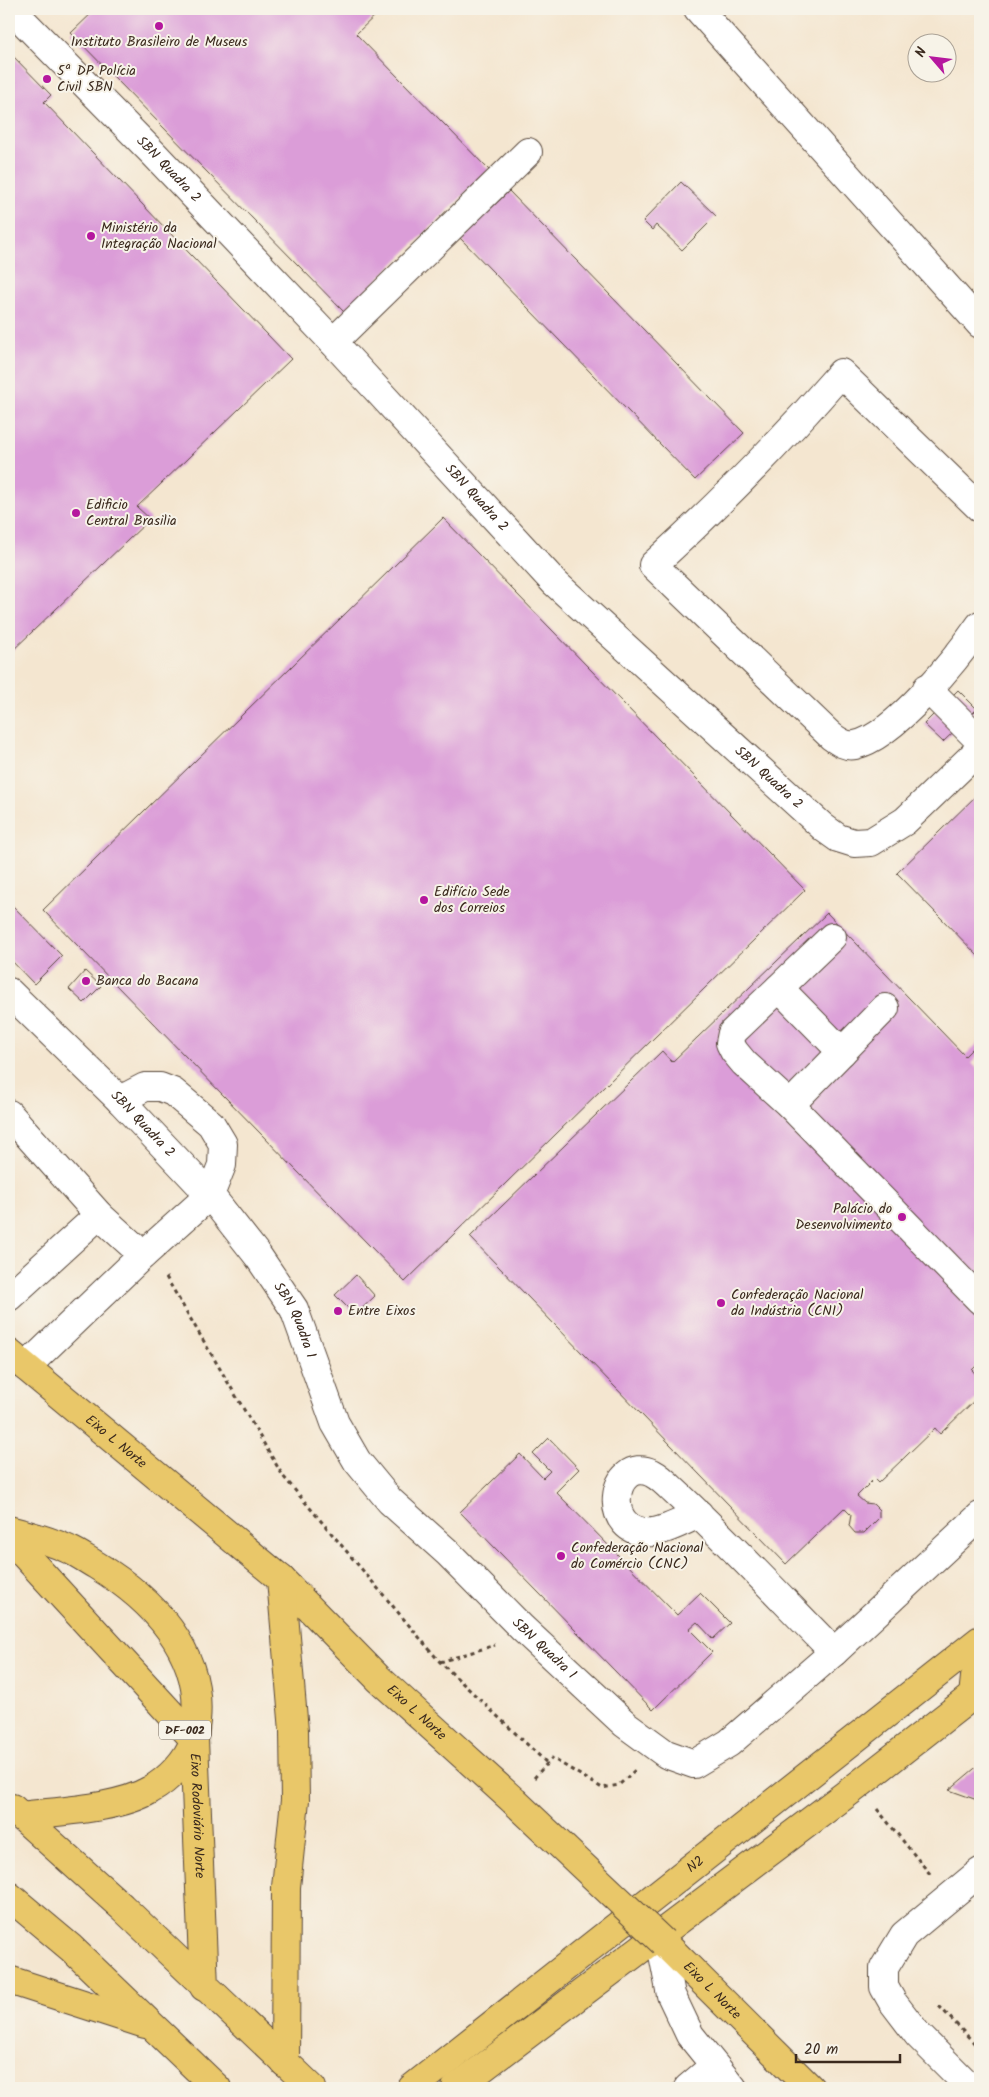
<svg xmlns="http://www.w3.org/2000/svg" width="989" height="2097" font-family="Kalam,sans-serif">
<rect width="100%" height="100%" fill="#f7f3e8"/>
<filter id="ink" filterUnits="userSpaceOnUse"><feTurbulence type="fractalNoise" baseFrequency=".02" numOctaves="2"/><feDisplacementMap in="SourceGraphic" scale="10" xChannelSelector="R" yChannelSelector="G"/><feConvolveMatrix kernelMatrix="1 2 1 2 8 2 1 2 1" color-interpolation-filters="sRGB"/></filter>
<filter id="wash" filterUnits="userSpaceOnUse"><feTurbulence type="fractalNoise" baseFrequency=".0096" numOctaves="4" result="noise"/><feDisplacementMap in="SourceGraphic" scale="20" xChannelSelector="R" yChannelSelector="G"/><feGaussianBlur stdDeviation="1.12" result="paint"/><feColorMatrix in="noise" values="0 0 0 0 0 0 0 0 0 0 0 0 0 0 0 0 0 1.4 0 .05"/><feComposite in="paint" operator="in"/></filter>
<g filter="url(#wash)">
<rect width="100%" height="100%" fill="#f4e6d0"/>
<g id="blocks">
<path fill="#db9dd8" d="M96,9H382L356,34L489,170L344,312L71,33Z
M9,52L51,95L44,102L291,359L137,507L150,519L9,654Z
M681,182L716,216L682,250L656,225L652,230L643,221Z
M509,191L744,433L695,480L460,238Z
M443,518L805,890L405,1282L43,910Z
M958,690L977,709L943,742L924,724Z
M980,792V958L897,873Z
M9,902L62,956L34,984L9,958Z
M827,913L965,1056L978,1043L977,1042L980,1038V1054L972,1063L980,1072V1362L972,1370L980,1379V1395L940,1434L935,1428L878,1483L874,1479L857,1496L865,1503L873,1504L879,1510V1518L864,1533H855L849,1526L851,1515L844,1508L786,1564L470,1237L662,1051L672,1062Z
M85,971L101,986L84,1003L69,989Z
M356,1275L375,1296L355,1315L335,1295Z
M549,1438L579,1469L556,1492L677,1615L700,1593L730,1623L713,1639L697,1622L689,1629L712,1652L653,1710L460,1512L520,1454L543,1478L550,1471L533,1454Z
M980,1764V1801L949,1790Z"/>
</g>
</g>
<g filter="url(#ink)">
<use href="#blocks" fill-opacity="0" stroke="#574639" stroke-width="1"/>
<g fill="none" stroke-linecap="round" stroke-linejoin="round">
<g stroke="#574639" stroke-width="30">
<g id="minor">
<path id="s1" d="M11,9L154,154L333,342L555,583L824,828L838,838L854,843L871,842L905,821L980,749"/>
<path d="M698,9L980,324"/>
<path d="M333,342L528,152"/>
<path d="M980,508L841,373C782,441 720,504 653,565L831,736C838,741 845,747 855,745C894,737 958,657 980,625"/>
<path d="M927,688L980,741"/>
<path d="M832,937L732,1033L730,1043L734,1051L744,1063L790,1105L980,1300"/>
<path d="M779,988L842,1052"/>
<path id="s2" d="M9,992L120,1100L210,1195L258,1256L294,1309L335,1423L357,1461L390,1501L447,1552L522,1628L625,1724L666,1754L694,1764L729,1743L834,1652L980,1516"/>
<path d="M790,1105L885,1008"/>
<path d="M9,1114L99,1215L143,1255"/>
<path d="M9,1297L99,1215"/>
<path d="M26,1367L143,1255L210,1195L222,1165L223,1144L211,1124L173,1092L160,1087H145L120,1100"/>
<path d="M699,1514C685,1520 668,1530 653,1532C599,1537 611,1454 652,1473C660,1477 667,1484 673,1490C729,1542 781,1598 834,1652"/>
<path d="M660,1939L671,1995L690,2035L733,2088"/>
<path d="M688,2088L714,2066"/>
<path d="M971,2088L918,2035L892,2001L884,1987V1968L904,1935L980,1872"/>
</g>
</g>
<g stroke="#574639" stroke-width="30">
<g id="major">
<path id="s3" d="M9,1353L281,1579L378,1678L514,1801"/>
<path d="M973,1696L975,1677L980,1666"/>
<path id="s4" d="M663,1942L810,2088"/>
<path id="s5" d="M412,2088L980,1640"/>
<path d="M456,2088L857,1786L980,1690"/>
</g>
</g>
<g stroke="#574639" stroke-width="30">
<g id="highway">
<path d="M9,1530C29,1535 51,1541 70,1550C79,1554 87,1560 96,1565C152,1599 203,1651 196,1721C195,1727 195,1734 194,1740C188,1760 168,1780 150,1790C118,1809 58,1811 21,1816"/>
<path id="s6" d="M9,1538L194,1739L204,1987"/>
<path d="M281,1579L294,1731L295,1800L286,1887L285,2063"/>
<path d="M12,1808L122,1907L312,2088"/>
<path d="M9,1896L71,1948L217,2088"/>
<path d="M9,1980L145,2024"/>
</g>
</g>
<path stroke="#574639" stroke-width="3" stroke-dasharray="4 4" stroke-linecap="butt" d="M166,1277L283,1476L440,1662L547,1763
M440,1662L495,1645
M534,1778L552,1758L602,1788L619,1785L635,1770
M877,1809L930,1874
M939,2006L978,2047"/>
<use href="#minor" stroke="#fff" stroke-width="28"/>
<use href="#major" stroke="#e9c769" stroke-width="28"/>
<use href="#highway" stroke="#e9c769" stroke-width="28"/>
<g stroke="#574639" stroke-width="30" stroke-linecap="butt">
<path id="major-bridge" d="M514,1801L663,1942"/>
</g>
<use href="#major-bridge" stroke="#e9c769" stroke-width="28"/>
</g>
</g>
<g fill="#b5179e" stroke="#f7f3e8" stroke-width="2">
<circle cx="159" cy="26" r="5"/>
<circle cx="47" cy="79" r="5"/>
<circle cx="91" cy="236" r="5"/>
<circle cx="76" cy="513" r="5"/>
<circle cx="424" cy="900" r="5"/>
<circle cx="86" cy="981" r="5"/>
<circle cx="902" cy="1217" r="5"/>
<circle cx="721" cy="1303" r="5"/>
<circle cx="338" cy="1311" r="5"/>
<circle cx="561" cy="1556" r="5"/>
</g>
<g text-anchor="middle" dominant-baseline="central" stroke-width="4" stroke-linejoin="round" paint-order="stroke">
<rect fill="#f7f3e8" stroke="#73665b" stroke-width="1" x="159" y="1720.5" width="52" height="19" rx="4"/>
<g font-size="12" font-weight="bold" fill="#3b2a1e">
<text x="185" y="1730">DF-002</text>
</g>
<g font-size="14" fill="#3b2a1e" stroke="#f7f3e8" text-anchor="start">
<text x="159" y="42" text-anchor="middle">Instituto Brasileiro de Museus</text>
<text x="57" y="71">5ª DP Polícia<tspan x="57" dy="16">Civil SBN</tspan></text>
<text x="101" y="228">Ministério da<tspan x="101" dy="16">Integração Nacional</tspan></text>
<text x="86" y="505">Edificio<tspan x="86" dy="16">Central Brasilia</tspan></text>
<text x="434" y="892">Edifício Sede<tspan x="434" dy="16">dos Correios</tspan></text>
<text x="96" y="981">Banca do Bacana</text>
<text x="892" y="1209" text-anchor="end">Palácio do<tspan x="892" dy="16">Desenvolvimento</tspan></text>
<text x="731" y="1295">Confederação Nacional<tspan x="731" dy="16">da Indústria (CNI)</tspan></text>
<text x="348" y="1311">Entre Eixos</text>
<text x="571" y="1548">Confederação Nacional<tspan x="571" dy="16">do Comércio (CNC)</tspan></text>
</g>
<g font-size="14" fill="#3b2a1e" stroke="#f7f3e8">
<text stroke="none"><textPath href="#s1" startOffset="225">SBN Quadra 2</textPath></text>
<text stroke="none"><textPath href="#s1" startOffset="675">SBN Quadra 2</textPath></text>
<text stroke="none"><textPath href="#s1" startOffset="1080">SBN Quadra 2</textPath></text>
<text stroke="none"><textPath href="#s2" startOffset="188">SBN Quadra 2</textPath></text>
<text stroke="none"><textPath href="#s2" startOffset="438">SBN Quadra 1</textPath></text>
<text stroke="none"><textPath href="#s3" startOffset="139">Eixo L Norte</textPath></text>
<text stroke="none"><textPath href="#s2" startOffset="858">SBN Quadra 1</textPath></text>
<text stroke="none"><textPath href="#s3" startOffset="544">Eixo L Norte</textPath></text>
<text stroke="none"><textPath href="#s6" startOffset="350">Eixo Rodoviário Norte</textPath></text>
<text stroke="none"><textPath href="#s5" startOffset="361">N2</textPath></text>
<text stroke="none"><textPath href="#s4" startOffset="69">Eixo L Norte</textPath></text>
</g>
</g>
<rect width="989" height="2097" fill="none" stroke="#f7f3e8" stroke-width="30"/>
<g transform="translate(932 58) rotate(298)"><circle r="24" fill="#f7f3e8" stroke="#aca397"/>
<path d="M0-4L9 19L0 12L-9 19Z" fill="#b5179e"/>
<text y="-8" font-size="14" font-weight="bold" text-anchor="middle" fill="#3b2a1e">N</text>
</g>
<path d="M796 2054v8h104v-8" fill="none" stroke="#3b2a1e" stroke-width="2.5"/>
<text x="804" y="2054" font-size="15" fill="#3b2a1e" stroke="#f7f3e8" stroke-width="4" paint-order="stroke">20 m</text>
</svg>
